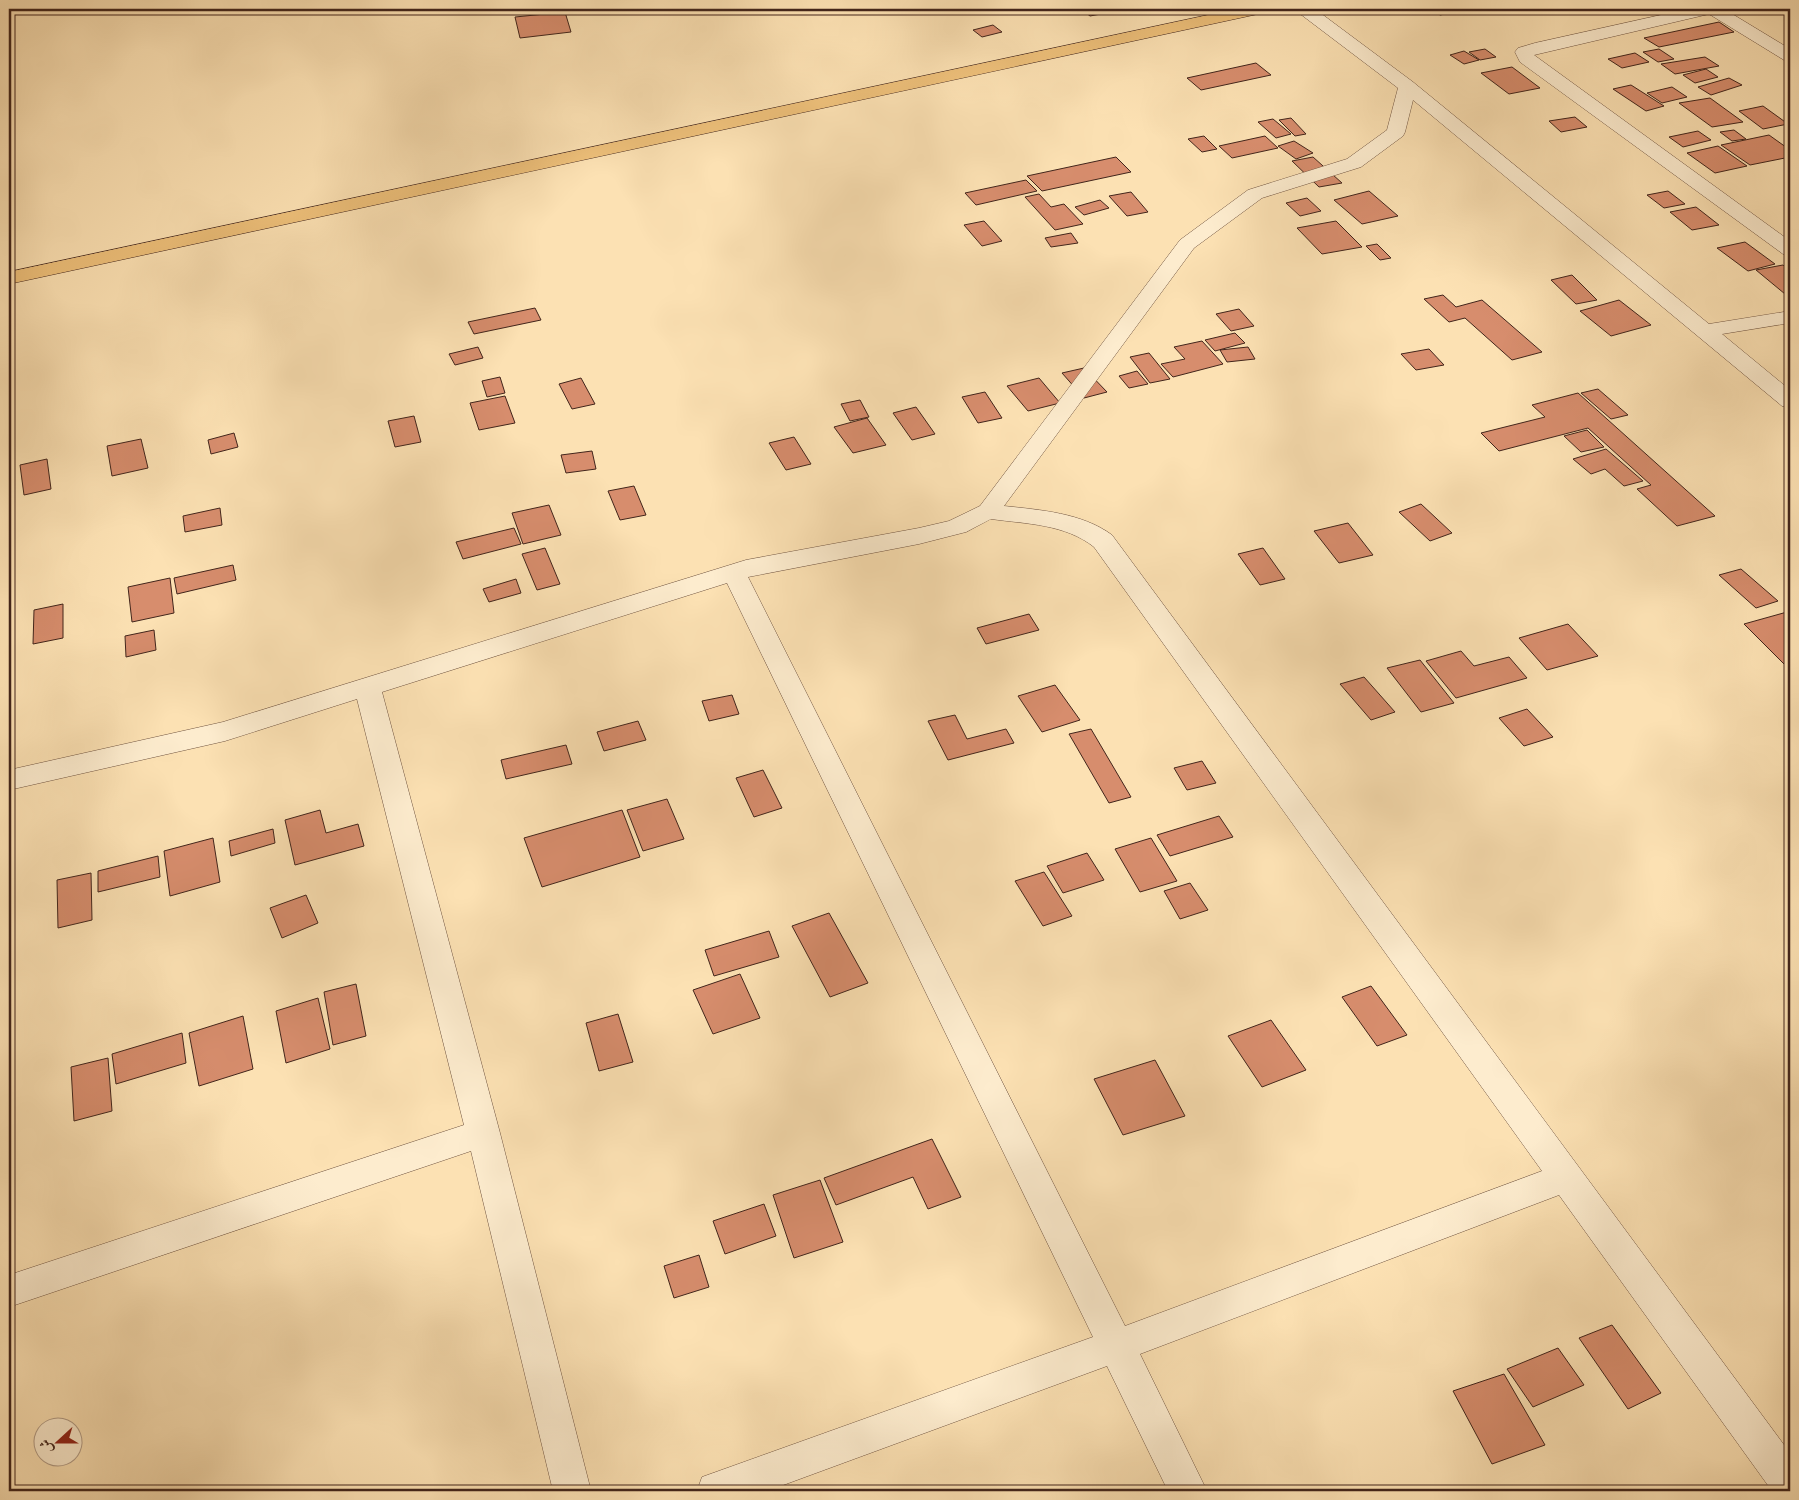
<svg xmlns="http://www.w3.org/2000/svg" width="1799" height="1500" font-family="Vollkorn,Amiri,serif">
<rect width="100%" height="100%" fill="#fce1b3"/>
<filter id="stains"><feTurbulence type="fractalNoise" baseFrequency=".004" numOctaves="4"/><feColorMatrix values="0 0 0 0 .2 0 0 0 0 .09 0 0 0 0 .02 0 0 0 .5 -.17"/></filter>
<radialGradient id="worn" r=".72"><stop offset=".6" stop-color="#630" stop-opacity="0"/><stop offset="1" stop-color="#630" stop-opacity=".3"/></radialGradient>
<path fill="#d78d6d" stroke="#42251b" d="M1081,9H1128L1090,16Z
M1432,9H1452L1456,12L1440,15Z
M565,12L571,32L520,38L515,17Z
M1719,22L1734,32L1659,47L1644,38Z
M993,25L1002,32L982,37L973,30Z
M1485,49L1496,57L1480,60L1469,52Z
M1659,49L1674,59L1658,62L1643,52Z
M1464,51L1479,60L1464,64L1450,55Z
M1635,53L1649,62L1622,68L1608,59Z
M1705,57L1719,66L1675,74L1661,64Z
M1256,63L1271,75L1201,90L1187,78Z
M1512,67L1540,88L1509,94L1481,73Z
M1706,69L1718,77L1695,83L1683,75Z
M1729,78L1742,85L1711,95L1698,87Z
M1631,85L1664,106L1646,111L1613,89Z
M1672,87L1687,97L1662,103L1647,93Z
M1710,98L1743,122L1712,127L1679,103Z
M1763,106L1788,124L1763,129L1739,111Z
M1575,117L1587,127L1561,132L1549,121Z
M1291,118L1306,134L1295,136L1279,120Z
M1273,119L1291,134L1276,138L1258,122Z
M1734,130L1746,139L1732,141L1720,132Z
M1698,131L1711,140L1683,147L1669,137Z
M1769,135L1790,150V157L1750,165L1721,145Z
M1204,136L1217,149L1202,152L1188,139Z
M1265,136L1278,148L1232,158L1219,146Z
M1294,141L1313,153L1296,159L1278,146Z
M1718,146L1747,166L1715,173L1687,153Z
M1116,157L1131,172L1042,191L1027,176Z
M1313,157L1342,183L1319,187L1292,161Z
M1026,180L1037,191L976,205L965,193Z
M1369,191L1398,216L1362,224L1334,200Z
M1668,191L1685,204L1664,208L1647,195Z
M1131,192L1148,212L1127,216L1109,196Z
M1039,194L1051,207L1064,204L1083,224L1055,230L1025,197Z
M1307,198L1321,211L1300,216L1286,203Z
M1100,200L1109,208L1084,215L1075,207Z
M1696,207L1719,225L1692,230L1670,212Z
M984,221L1002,241L982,246L964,225Z
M1336,221L1362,247L1322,254L1297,228Z
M1071,233L1078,243L1051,247L1045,238Z
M1745,242L1775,264L1748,271L1717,248Z
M1377,244L1391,258L1380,260L1366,246Z
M1783,265L1790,271V293L1785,294L1756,270Z
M1572,275L1597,300L1576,304L1551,280Z
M1443,295L1456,307L1482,300L1542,352L1512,360L1465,318L1449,322L1424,299Z
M1619,300L1651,325L1611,336L1580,311Z
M535,308L541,320L474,334L468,322Z
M1239,309L1254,326L1231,331L1216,314Z
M1235,333L1245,343L1215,351L1205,340Z
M1202,341L1223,364L1173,377L1161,364L1185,359L1174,347Z
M478,347L483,358L455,365L449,354Z
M1248,347L1255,359L1227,362L1220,350Z
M1429,349L1444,365L1416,370L1401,354Z
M1149,353L1170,379L1150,383L1130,357Z
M1084,368L1107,392L1084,398L1062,373Z
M1137,371L1148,384L1129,388L1119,376Z
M500,377L505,393L487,397L482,381Z
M581,378L595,404L572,409L559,384Z
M1039,378L1060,403L1028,411L1007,386Z
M1598,389L1628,415L1611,419L1581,393Z
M985,392L1002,418L978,423L962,397Z
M1578,393L1715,516L1677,526L1637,489L1651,485L1588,428L1499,451L1481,433L1545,417L1532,405Z
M505,396L515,423L479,430L470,403Z
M860,400L869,417L850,421L841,404Z
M916,407L935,434L912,440L893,413Z
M414,416L421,442L395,447L388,421Z
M867,418L886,445L853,453L834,427Z
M1587,430L1604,447L1581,452L1564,436Z
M234,433L238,447L211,454L208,440Z
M794,437L811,464L786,470L769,443Z
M141,439L148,468L112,476L107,446Z
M1606,449L1643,481L1624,486L1605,469L1591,474L1573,459Z
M592,451L596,469L566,473L561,455Z
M47,459L51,489L24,495L20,465Z
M634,486L646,515L620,520L608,491Z
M1421,504L1452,533L1430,541L1399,512Z
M549,505L561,535L523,544L512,513Z
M220,508L222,525L185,532L183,516Z
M1348,523L1373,555L1339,563L1314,531Z
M514,528L521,544L463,559L456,542Z
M545,548L560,584L537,590L522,554Z
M1263,548L1285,579L1260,585L1238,554Z
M233,565L236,580L177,594L174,578Z
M1741,569L1778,601L1756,608L1719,575Z
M170,578L174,613L132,622L128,587Z
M516,579L521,593L489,602L483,589Z
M63,604V638L33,644L34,610Z
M1787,612L1790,615V665L1786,666L1744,624Z
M1029,614L1039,630L986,644L977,628Z
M1568,624L1598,656L1547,670L1519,638Z
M154,630L156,650L126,657L125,636Z
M1461,651L1474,666L1509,657L1527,678L1456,698L1426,661Z
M1420,660L1454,703L1421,712L1387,668Z
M1364,677L1395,712L1371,720L1340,684Z
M1055,685L1080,720L1042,732L1018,696Z
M732,695L739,714L709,721L702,701Z
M1527,709L1553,737L1524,746L1499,718Z
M955,715L967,739L1006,729L1014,743L948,760L928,721Z
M638,721L646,740L604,751L597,732Z
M1091,729L1131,797L1109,803L1069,734Z
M566,745L572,764L506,779L501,760Z
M1202,761L1216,783L1187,790L1174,768Z
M763,770L782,808L754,817L736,778Z
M667,799L684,839L643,851L627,810Z
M320,810L326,833L358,824L364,846L295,865L285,820Z
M622,810L640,857L542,887L524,838Z
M1219,816L1233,837L1170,856L1157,835Z
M273,829L275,843L231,856L229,841Z
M213,838L220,882L170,896L164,851Z
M1151,838L1177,881L1140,892L1115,849Z
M1087,853L1104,880L1063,893L1047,866Z
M158,856L160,877L98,892V871Z
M1044,872L1072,916L1043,926L1015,881Z
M91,873L92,920L58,928L57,880Z
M1190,883L1208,910L1180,919L1164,891Z
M306,895L318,923L282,938L270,908Z
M829,913L868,983L830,997L792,926Z
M769,931L779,957L714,976L705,950Z
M740,974L760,1018L713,1034L693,990Z
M356,984L366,1036L333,1045L324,992Z
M1371,986L1407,1035L1377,1046L1342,997Z
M318,998L330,1049L286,1063L276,1011Z
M618,1014L633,1062L599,1071L586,1023Z
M243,1016L253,1069L199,1086L189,1033Z
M1271,1020L1306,1070L1262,1087L1228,1036Z
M182,1033L186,1063L116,1084L112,1054Z
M108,1058L112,1111L74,1121L71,1067Z
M1155,1060L1185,1116L1123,1135L1094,1079Z
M932,1139L961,1197L928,1209L913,1177L836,1205L824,1178Z
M820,1180L843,1242L794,1258L773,1195Z
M764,1204L776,1236L725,1254L713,1221Z
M699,1255L709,1287L674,1298L664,1266Z
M1612,1325L1661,1393L1628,1409L1579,1338Z
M1558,1348L1584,1385L1533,1407L1507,1369Z
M1504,1374L1545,1445L1492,1464L1453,1391Z"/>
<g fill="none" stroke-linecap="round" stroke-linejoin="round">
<g stroke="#705441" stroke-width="1">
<path id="minor" d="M1297,9H1315L1413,82L1709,324L1790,311V323L1722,334L1790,390V408L1782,406L1413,100L1405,132L1403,136L1361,167L1262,198L1194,248L1004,506C1041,510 1082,513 1112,535L1790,1453V1491H1772L1559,1195L1140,1354L1207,1491H1168L1107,1366L767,1491H697L702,1477L716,1472L1093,1337L727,583L382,692L500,1133L591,1491H553L471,1151L9,1307V1275L464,1125L357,699L225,741L9,790V770L223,722L746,560L919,528L949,521L980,506L1180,240L1248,190L1347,159L1387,130L1398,88L1299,13ZM991,519C1027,524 1065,524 1094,547L1542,1171L1125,1326L748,577L919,544L966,532Z
M1688,9H1724L1790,49V61L1784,60L1709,14L1534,55L1790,241V256L1783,254L1520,62L1515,52L1518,48L1535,43Z"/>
</g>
<g stroke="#42251b" stroke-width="1">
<path id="major" d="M1236,9H1266L1264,13L1258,14L9,284V272Z"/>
</g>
<use href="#minor" fill="#fdecce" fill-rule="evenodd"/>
<use href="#major" fill="#eec07a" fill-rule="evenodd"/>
</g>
<rect width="1799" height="1500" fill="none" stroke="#fce1b3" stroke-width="30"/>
<rect x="10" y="10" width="1779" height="1480" fill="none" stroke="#42251b" stroke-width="2.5"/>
<rect x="15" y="15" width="1769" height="1470" fill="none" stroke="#42251b"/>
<g transform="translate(58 1442) rotate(249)"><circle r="24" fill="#fdecce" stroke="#b29c86"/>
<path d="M0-4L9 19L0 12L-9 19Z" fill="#8f2418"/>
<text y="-8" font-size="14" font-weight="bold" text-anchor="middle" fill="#42251b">ش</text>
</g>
<rect width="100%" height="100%" filter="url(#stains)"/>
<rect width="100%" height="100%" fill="url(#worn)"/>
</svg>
